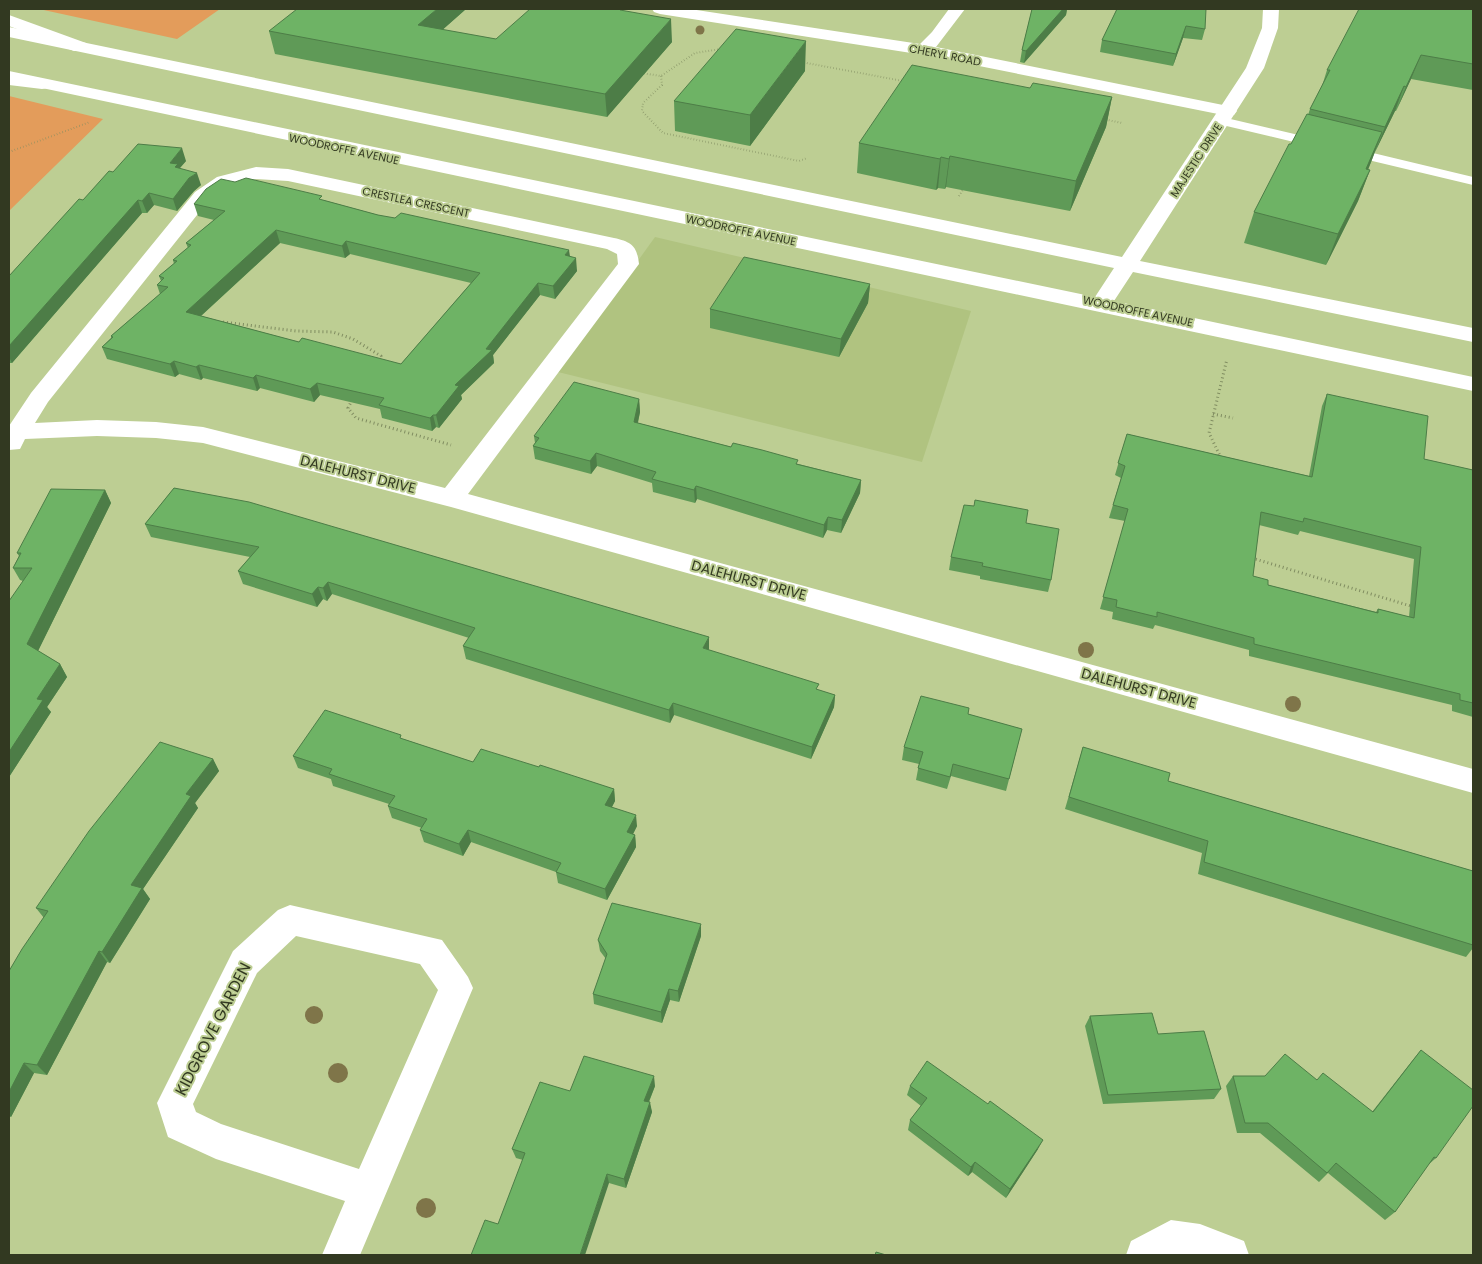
<svg xmlns="http://www.w3.org/2000/svg" width="1482" height="1264" font-family="Poppins,sans-serif">
<rect width="100%" height="100%" fill="#bdce93"/>
<path fill="#b0c380" d="M655,237L971,311L922,462L558,372Z"/>
<path fill="#e39c5b" d="M39,9H220L177,39Z
M9,96L103,119L9,211Z"/>
<g fill="none" stroke-linecap="round" stroke-linejoin="round">
<path stroke="#808d61" stroke-width="2" stroke-dasharray="0.5 2.5" stroke-linecap="butt" d="M801,62L903,81
M641,73L661,76L695,53L721,49
M661,76L662,85L643,103L642,111L663,133L799,161L807,158
M1103,119L1122,123
M9,152L90,122
M959,196L964,188"/>
<path stroke="#808d61" stroke-width="3" stroke-dasharray="1 3" stroke-linecap="butt" d="M223,322L296,331L333,332L353,339L381,356L380,360
M352,400L348,408L356,418L451,445
M1213,414L1233,418
M1221,458L1209,433L1227,359
M1252,558L1414,607"/>
<path fill="#fff" fill-rule="evenodd" d="M1222,117L1324,141L1325,144L1319,148L1218,124L1216,121Z
M1348,147L1473,177V185L1343,154L1342,151Z"/>
<path fill="#fff" fill-rule="evenodd" d="M652,9H690L920,44L932,32L949,9H965L936,47L1228,106L1234,107L1237,111L1234,115L1228,116L924,55L660,14L654,12Z
M256,167L288,169L614,238C632,242 637,246 639,264L636,268L468,494L1473,769V793L451,507L203,443L156,438L97,436L25,439L20,449L9,450V426L31,393L195,192L217,177ZM256,179L288,181L607,249L617,254L618,264L445,488L203,427L156,422L97,420L35,423L48,402L209,200L231,185Z
M290,905L442,940L468,977L473,988L360,1255H322L345,1201L216,1159L168,1137L157,1103L233,951L278,910ZM296,936L420,964L438,990L359,1169L221,1124L196,1112L193,1104L257,973Z
M1171,1220L1200,1224L1244,1241L1249,1255H1126L1131,1241Z"/>
<path fill="#fff" fill-rule="evenodd" d="M1263,9H1279L1278,28L1264,68L1140,261L1473,328V342L1133,272L1114,301L1473,377V391L9,81V71L1095,297L1114,268L9,37V27L1122,257L1246,68L1262,28Z"/>
<path fill="#fff" fill-rule="evenodd" d="M9,15L86,43L89,47L86,51H74L9,26Z
M9,75L48,80L51,84L48,88L42,89L9,85Z"/>
</g>
<g fill="#7f7549">
<circle cx="700" cy="30" r="4.5"/>
<circle cx="1086" cy="650" r="8"/>
<circle cx="1293" cy="704" r="8"/>
<circle cx="314" cy="1015" r="9"/>
<circle cx="338" cy="1073" r="10"/>
<circle cx="426" cy="1208" r="10"/>
</g>
<path fill="#5f9a57" fill-rule="evenodd" d="M466,9L442,30L496,39L625,11L672,42L607,117L275,54L269,31Z
M1032,9H1067L1066,15L1024,63L1020,62L1022,50Z
M1117,9L1205,29L1202,40L1183,38L1173,66L1100,52L1102,40Z
M1473,9V90L1411,79L1396,111H1395L1375,152L1368,170H1370L1358,201L1326,265L1244,243L1254,212L1291,144L1308,115L1310,109L1322,86L1327,70Z
M805,71L750,146L675,131L674,101Z
M1030,88L1112,97L1106,127L1070,211L946,187L945,189L938,188L936,190L857,173L859,143Z
M186,161L179,169L201,185L194,191L177,211L154,205L147,213H142L12,363H9V276L83,200L113,172Z
M323,200L378,215L570,257L577,271L555,299L540,295L493,355L494,363L461,395L462,399L439,428L436,427L432,431L382,418L380,409L320,395L314,402L260,388L257,391L203,378L201,380L179,374L175,377L107,359L102,347L111,338V336L160,294L157,285L161,281L159,276L174,264L173,260L188,248L186,243L214,220L198,216L194,204ZM280,243L345,258L350,254L471,283L401,364L299,342L201,316Z
M870,284L868,303L839,357L710,328V309Z
M1327,394L1424,459L1473,470V717L1452,711V705L1249,656V650L1155,625L1153,629L1112,619L1113,612L1100,609L1125,521L1109,518L1121,478L1115,475L1127,434L1309,476L1322,406ZM1259,525L1298,535L1300,531L1414,559L1409,617L1378,609L1376,612L1268,585L1253,576Z
M639,399L640,412L638,423L861,480L860,493L841,533L827,530L823,538L697,499L695,503L653,492L652,483L597,466L591,474L535,459L533,446L535,443L534,436Z
M174,488L709,650L818,690L835,695L834,707L811,759L674,715L670,723L466,659L463,646L469,638L332,594L327,601L323,599L317,607L243,584L238,571L250,557L151,537L145,524Z
M105,490L111,503L38,651L60,664L67,677L47,707L51,712L9,777L23,581L20,580L13,568L19,556L17,553Z
M1026,523L1051,580L1048,592L980,579V576L949,570L951,557Z
M968,714L1022,729L1006,791L951,776L947,789L916,780L919,764L902,760L904,747Z
M403,739L473,762L539,767L614,789L615,801L612,807L637,826L633,834L635,835L636,847L607,900L558,883L556,872L471,842L463,856L424,842L420,830L422,828L392,818L388,806L389,804L333,786L331,779L298,768L293,756Z
M1083,747L1168,781L1473,871V948L1466,957L1198,874L1202,853L1065,809Z
M213,759L219,771L195,803L198,808L143,889L150,899L110,963L107,962L47,1075L34,1073L11,1117L9,1116V971L44,918L36,908Z
M701,936L679,1002L670,1000L662,1023L594,1004L593,994L606,959L600,951L598,940Z
M1090,1016L1158,1034L1221,1089L1214,1099L1103,1104L1085,1026Z
M1421,1050L1436,1158L1428,1165L1395,1212L1385,1220L1328,1173L1319,1182L1260,1133H1237L1226,1086L1233,1076L1317,1080L1372,1112L1412,1061Z
M655,1086L649,1102L652,1112L626,1188L609,1183L498,1224L523,1160L516,1158L512,1149L570,1091Z
M910,1086L1038,1149L1006,1198L972,1172L968,1176L908,1130L910,1120L921,1106L907,1095Z"/>
<path fill="#4d7d47" d="M437,9H466L422,48L418,25Z
M1063,9H1067L1066,15L1024,63L1026,51Z
M671,19L672,42L607,117L605,94Z
M1186,26L1183,38L1173,66L1176,54Z
M806,41L805,71L750,146V115Z
M1421,55L1411,79L1396,111L1406,87Z
M1404,86L1395,111L1375,152L1385,127Z
M1112,97L1106,127L1070,211L1076,181Z
M1382,132L1371,162L1355,200L1366,169Z
M182,148L186,161L179,169L182,176L170,163Z
M950,156L946,187L945,189L949,159Z
M941,157L938,188L936,190L940,159Z
M1370,170L1358,201L1326,265L1338,234Z
M197,173L201,185L194,191L177,211L173,199L189,178Z
M149,193L154,205L147,213L142,201Z
M138,200L142,213L12,363L9,357V346Z
M276,230L280,243L191,325L186,312Z
M346,241L350,254L345,258L342,246Z
M569,250L571,263L565,255Z
M576,258L577,271L555,299L553,286Z
M538,283L540,295L493,355L494,363L461,395L462,399L439,428L436,415L455,385L486,349Z
M870,284L868,303L839,357L841,339Z
M174,361L179,374L175,377L170,364Z
M199,365L203,378L201,380L196,367Z
M256,375L260,388L257,391L253,378Z
M317,383L320,395L314,402L310,389Z
M639,399L640,412L635,434L634,422Z
M433,415L436,427L432,431L430,418Z
M596,453L597,466L591,474L590,461Z
M861,480L860,493L841,533L842,520Z
M696,486L697,499L695,503L694,490Z
M105,490L111,503L35,657L27,644Z
M828,517L827,530L823,538L824,525Z
M328,582L332,594L327,601L323,588Z
M318,587L323,599L317,607L312,594Z
M709,637V650L703,648Z
M60,664L67,677L47,707L51,712L9,777V752L37,699Z
M835,695L834,707L811,759L812,747Z
M673,703L674,715L670,723L669,710Z
M213,759L219,771L195,803L198,808L143,889L150,899L110,963L102,952L131,885L186,794Z
M614,789L615,801L607,816L605,805Z
M636,815L637,826L628,844L627,832Z
M468,830L471,842L463,856L459,844Z
M635,835L636,847L607,900L605,889Z
M701,924V936L679,1002L678,991Z
M99,951L107,962L47,1075L37,1065Z
M669,989L670,1000L662,1023L661,1012Z
M24,1063L34,1073L11,1117L9,1114V1092Z
M654,1076L655,1086L645,1111L644,1101Z
M650,1102L652,1112L626,1188L624,1179Z
M1043,1140L1038,1149L1006,1198L1010,1189Z
M975,1162L972,1172L968,1176L971,1167Z
M607,1174L609,1183L585,1255H580Z"/>
<path fill="#6eb365" stroke="#4d7d47" fill-rule="evenodd" d="M297,9H437L418,25L496,39L530,9H620V10L671,19L605,94L269,31Z
M1032,9H1063L1026,51L1022,50Z
M1117,9H1206L1205,29L1186,26L1176,54L1102,40Z
M1359,9H1473V64L1421,55L1406,87L1404,86L1385,127L1310,109L1330,70H1327Z
M736,29L806,41L750,115L674,101Z
M912,65L1030,88L1033,83L1112,97L1076,181L950,156L949,159L941,157L940,159L859,143Z
M1307,114L1382,132L1366,169L1370,170L1338,234L1254,212L1289,144H1291Z
M138,144L182,148L170,163L178,164L175,167L197,173L189,178L173,199L149,193L142,201L138,200L9,346V276L79,199L83,200L109,171L113,172Z
M246,178L322,196L319,199L378,215L395,218L401,213L569,250L565,255L576,258L553,286L538,283L486,349L492,350L455,385L459,386L436,415H433L430,418L379,405L384,398L317,383L310,389L256,375L253,378L199,365L196,367L174,361L170,364L102,347L113,337L111,336L168,287L157,285L164,278L159,276L177,261L173,260L191,245L186,243L225,211L194,204L206,189L221,179L235,182ZM276,230L342,246L346,241L480,273L401,364L302,338L299,342L186,312Z
M744,257L870,284L841,339L710,309Z
M574,382L639,399L634,422L731,447L733,443L762,450L798,460L796,464L861,480L842,520L828,517L824,525L696,486L694,490L652,479L656,472L596,453L590,461L533,446L539,438L534,436Z
M1327,394L1428,416L1424,459L1473,470V703L1460,700V694L1254,644V638L1157,612V617L1116,607L1117,600L1103,597L1128,509L1113,505L1125,466L1118,463L1127,434L1312,477ZM1261,512L1303,522L1304,518L1421,547L1414,618L1378,609V613L1268,585V580L1253,576Z
M174,488L249,502L709,637L703,648L819,684L816,689L835,695L812,747L673,703L669,710L463,646L475,628L328,582L323,588L318,587L312,594L238,571L259,547L145,524Z
M51,489L105,490L27,644L60,664L37,699L43,700L9,752V601L32,568H13L21,553H17Z
M975,500L1028,510L1026,523L1059,529L1051,580L982,566L983,563L951,557L964,505L974,506Z
M921,696L969,708L968,714L1022,729L1009,779L953,764L950,777L918,768L923,752L904,747Z
M325,710L401,735L400,738L473,762L481,749L539,767L540,765L614,789L605,805L636,815L627,832L635,835L605,889L556,872L561,863L468,830L459,844L420,830L427,819L388,806L395,796L329,774L332,769L293,756Z
M160,742L213,759L186,794L191,796L131,885L142,888L102,952L99,951L37,1065L24,1063L9,1092V971L22,949L48,911L36,908L89,831Z
M1083,747L1170,773L1168,781L1473,871V945L1204,862L1208,841L1069,797Z
M612,903L701,924L678,991L669,989L661,1012L593,994L607,954L598,940Z
M1152,1013L1158,1034L1204,1031L1221,1089L1108,1095L1090,1016Z
M1421,1050L1473,1090V1106L1436,1158L1434,1157L1395,1212L1336,1163L1327,1173L1268,1123H1245L1233,1076H1265L1285,1054L1317,1080L1323,1073L1373,1112Z
M584,1056L654,1076L644,1101L650,1102L624,1179L607,1174L580,1255H471L485,1220L498,1224L525,1153L512,1149L540,1082L570,1091Z
M927,1061L988,1104L990,1101L1043,1140L1010,1189L975,1162L971,1167L910,1120L927,1098L910,1086Z
M876,1252L886,1255H875Z"/>
<g text-anchor="middle" dominant-baseline="central" stroke-width="4" stroke-linejoin="round" paint-order="stroke">
<g font-size="11" fill="#323921" stroke="#bdce93">
<text transform="translate(945 55) rotate(11)">CHERYL ROAD</text>
<text transform="translate(344 149) rotate(12)">WOODROFFE AVENUE</text>
<text transform="translate(1196 160) rotate(-57)">MAJESTIC DRIVE</text>
<text transform="translate(416 202) rotate(12)">CRESTLEA CRESCENT</text>
<text transform="translate(741 230) rotate(12)">WOODROFFE AVENUE</text>
<text transform="translate(1138 311) rotate(12)">WOODROFFE AVENUE</text>
</g>
<g font-size="14" fill="#323921" stroke="#bdce93">
<text transform="translate(358 474) rotate(14)">DALEHURST DRIVE</text>
<text transform="translate(749 580) rotate(15)">DALEHURST DRIVE</text>
<text transform="translate(1139 688) rotate(15)">DALEHURST DRIVE</text>
</g>
<g font-size="16" fill="#323921" stroke="#bdce93">
<text transform="translate(213 1029) rotate(-63)">KIDGROVE GARDEN</text>
</g>
</g>
<rect width="1482" height="1264" fill="none" stroke="#323921" stroke-width="20"/>
</svg>
